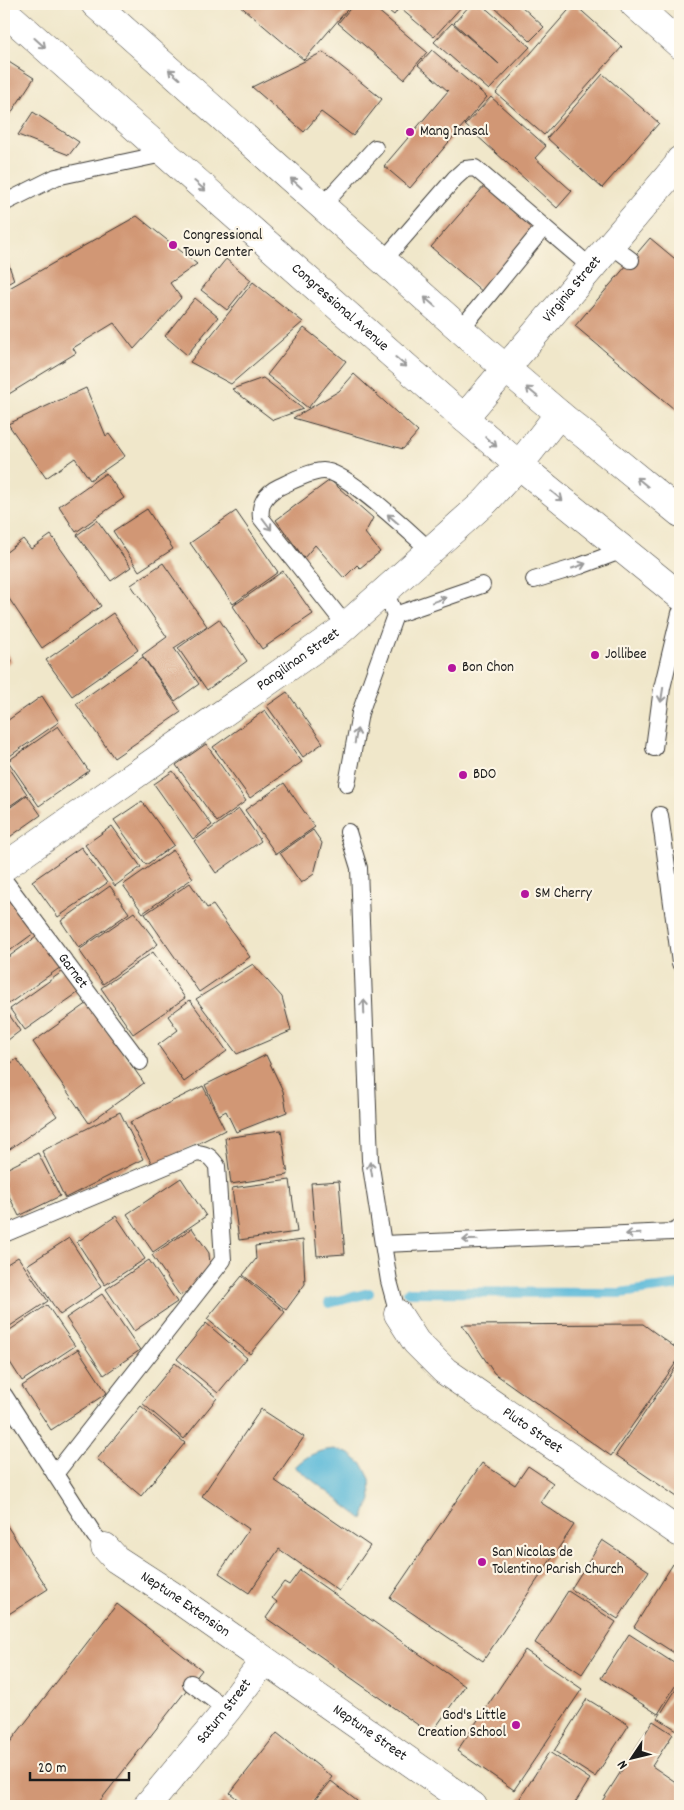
<svg xmlns="http://www.w3.org/2000/svg" width="684" height="1810" font-family="Dekko,sans-serif">
<rect width="100%" height="100%" fill="#fcf5e5"/>
<filter id="ink" filterUnits="userSpaceOnUse"><feTurbulence type="fractalNoise" baseFrequency=".02" numOctaves="2"/><feDisplacementMap in="SourceGraphic" scale="10" xChannelSelector="R" yChannelSelector="G"/><feConvolveMatrix kernelMatrix="1 2 1 2 8 2 1 2 1" color-interpolation-filters="sRGB"/></filter>
<filter id="wash" filterUnits="userSpaceOnUse"><feTurbulence type="fractalNoise" baseFrequency=".0096" numOctaves="4" result="noise"/><feDisplacementMap in="SourceGraphic" scale="20" xChannelSelector="R" yChannelSelector="G"/><feGaussianBlur stdDeviation="1.12" result="paint"/><feColorMatrix in="noise" values="0 0 0 0 0 0 0 0 0 0 0 0 0 0 0 0 0 1.4 0 .05"/><feComposite in="paint" operator="in"/></filter>
<g filter="url(#wash)">
<rect width="100%" height="100%" fill="#f0e7ca"/>
<path fill="#5ab9d9" stroke="#3b6a7a" d="M334,1449L350,1454L363,1465L370,1479L371,1500L363,1519L295,1467C307,1455 317,1451 334,1449Z"/>
<g fill="none" stroke-linecap="round" stroke-linejoin="round">
<path stroke="#5ab9d9" stroke-width="10" d="M408,1292L620,1293L680,1285
M329,1303L369,1293"/>
</g>
<g id="blocks">
<path fill="#d19774" d="M238,4H352L304,60Z
M354,4H370L427,52L404,79L338,23Z
M380,4H402L394,15Z
M406,4H464L434,37L401,9Z
M471,4H481L530,47L489,90L434,42L452,23L499,64L454,23Z
M491,4H519L544,27L530,41Z
M574,4L622,47L544,135L496,93Z
M676,4H680V11L674,8Z
M432,50L487,97L410,188L384,166L448,91L418,65Z
M323,52L382,99L353,136L321,112L304,132L252,87Z
M4,59L34,78L4,124Z
M603,74L659,123L602,188L547,138Z
M491,97L546,146L535,158L572,191L557,208L465,125Z
M33,112L79,142L69,155L18,135Z
M485,185L537,230L484,293L431,247Z
M137,216L197,264L170,283L181,298L134,349L114,323L73,348L76,353L4,397V291Z
M650,238L680,263V414L575,326Z
M4,251L14,280L4,286Z
M226,259L251,280L227,310L201,290Z
M253,282L303,322L231,384L190,362Z
M195,298L218,317L187,355L165,336Z
M304,328L346,361L308,408L267,375Z
M354,374L418,432L403,449L293,418L339,391Z
M263,378L303,409L273,420L232,389Z
M86,388L106,436L109,434L125,456L90,480L75,458L46,478L8,424Z
M106,473L124,498L76,532L59,506Z
M330,480L373,518L365,533L380,552L360,568L357,565L344,578L315,545L304,558L276,520Z
M147,509L173,549L139,571L113,531Z
M236,511L278,572L233,604L190,543Z
M97,520L131,567L111,581L77,535Z
M51,535L101,606L42,648L4,591V554L23,539L31,549Z
M163,563L207,626L174,648L199,684L175,701L142,655L167,637L131,585Z
M283,571L313,614L262,649L233,606Z
M113,613L138,650L72,696L46,660Z
M219,619L247,661L207,690L178,648Z
M4,649L12,661L4,666Z
M143,657L181,712L114,758L76,704Z
M287,692L323,743L303,757L267,706Z
M42,696L59,722L4,760L27,794L4,810V723Z
M265,710L302,762L250,798L213,747Z
M58,726L89,771L39,806L8,761Z
M206,744L246,801L217,822L176,765Z
M173,771L212,825L193,839L154,784Z
M284,783L315,827L276,854L245,810Z
M27,795L41,815L4,841V812Z
M142,801L174,845L146,865L114,820Z
M239,809L261,841L216,873L194,841Z
M112,826L141,867L115,886L85,845Z
M313,830L322,843L314,874L301,883L280,853Z
M81,847L107,883L58,917L32,881Z
M173,850L193,878L143,913L123,885Z
M190,883L207,908L213,905L250,957L199,992L145,914Z
M110,886L129,913L79,948L61,921Z
M11,892L38,930L4,955V897Z
M134,912L158,944L103,984L79,950Z
M39,935L61,967L7,1005L4,1000V960Z
M153,952L185,998L133,1034L101,988Z
M253,964L282,997L291,1031L237,1054L196,999Z
M66,969L82,990L25,1030L10,1009Z
M190,1000L227,1051L184,1082L158,1045L178,1030L168,1016Z
M88,1003L144,1083L89,1123L33,1042Z
M4,1007L20,1031L4,1043Z
M266,1055L283,1091L287,1112L236,1132L226,1111L219,1115L205,1085Z
M17,1059L57,1116L4,1153V1068Z
M203,1086L225,1130L153,1166L130,1122Z
M120,1112L143,1159L65,1198L42,1151Z
M281,1130L288,1175L231,1184L225,1138Z
M38,1153L60,1196L19,1216L4,1186V1170Z
M181,1178L206,1216L153,1252L127,1214Z
M290,1180L297,1232L239,1240L232,1188Z
M339,1181L345,1254L317,1256L311,1183Z
M116,1216L145,1259L105,1285L77,1242Z
M192,1228L209,1253L210,1266L201,1282L180,1296L152,1255Z
M69,1238L101,1287L60,1315L27,1265Z
M303,1240L305,1284L286,1310L243,1275L256,1259L255,1246Z
M18,1257L48,1301L4,1330V1266Z
M149,1260L177,1302L134,1331L106,1289Z
M242,1276L285,1312L250,1354L207,1319Z
M102,1294L140,1350L104,1375L66,1318Z
M47,1305L75,1346L22,1381L4,1353V1334Z
M206,1323L247,1358L218,1393L177,1359Z
M643,1324L680,1351V1357L611,1456L494,1373L462,1325Z
M78,1349L107,1393L51,1430L22,1386Z
M680,1361V1499L616,1455Z
M175,1363L217,1398L184,1439L142,1403Z
M141,1406L185,1443L141,1496L97,1459Z
M261,1409L304,1437L274,1480L370,1546L339,1591L279,1549L249,1593L219,1573L249,1529L202,1496Z
M482,1463L515,1485L528,1466L540,1474L553,1483L540,1502L574,1525L483,1661L390,1598Z
M4,1521L48,1589L4,1617Z
M602,1540L649,1571L618,1619L571,1589Z
M673,1564L680,1569V1653L679,1656L634,1627Z
M300,1570L465,1686L431,1734L266,1618L277,1602L272,1598L284,1582L289,1585Z
M568,1591L616,1622L582,1674L535,1643Z
M117,1604L202,1670L96,1806H4V1750Z
M629,1634L680,1667V1678L658,1714L601,1678Z
M525,1650L582,1689L514,1790L457,1751Z
M680,1683V1732L658,1718Z
M587,1699L629,1725L595,1777L554,1751Z
M653,1721L673,1734L652,1766L680,1785V1806H599Z
M277,1733L332,1777L309,1806H246L230,1793Z
M549,1752L590,1779L573,1806H523L517,1803Z
M331,1781L357,1801L353,1806H311Z
M224,1798L233,1806H217Z"/>
</g>
</g>
<g filter="url(#ink)">
<use href="#blocks" fill-opacity="0" stroke="#3c3a36" stroke-width="1"/>
<g fill="none" stroke-linecap="round" stroke-linejoin="round">
<g stroke="#3c3a36" stroke-width="18">
<g id="service">
<path d="M4,203L56,177L163,154"/>
<path d="M322,206L375,148"/>
<path d="M611,245L631,260"/>
<path d="M383,261L455,178L465,169L475,168L592,268"/>
<path d="M461,329L544,227"/>
<path d="M534,580L580,566L623,550"/>
<path d="M395,615L482,585"/>
<path d="M346,626L261,518C259,504 266,493 279,487C292,481 308,472 323,471C346,470 411,534 431,551"/>
<path d="M654,748L662,688L680,613"/>
<path d="M347,784L360,713L395,615L385,591"/>
<path d="M660,815L680,963"/>
<path d="M348,832L359,868L370,1160L383,1244L673,1232L680,1228"/>
<path id="s1" d="M4,880L140,1062"/>
<path d="M4,1234L197,1153C207,1154 211,1157 217,1166L223,1260L55,1474"/>
<path d="M383,1244L389,1281L398,1314"/>
<path d="M4,1395L95,1536L105,1547"/>
<path d="M191,1683L227,1710"/>
</g>
</g>
<g stroke="#3c3a36" stroke-width="29">
<g id="minor">
<path d="M634,4L680,45"/>
<path id="s2" d="M4,867L340,631L486,501L519,465L559,414"/>
<path id="s3" d="M398,1314L416,1342L445,1371L680,1533"/>
<path id="s4" d="M105,1547L116,1559L176,1598L473,1806"/>
<path id="s5" d="M147,1806L227,1710L264,1661"/>
</g>
</g>
<g stroke="#3c3a36" stroke-width="29">
<g id="tertiary">
<path id="s6" d="M464,418L677,166L680,160"/>
</g>
</g>
<g stroke="#3c3a36" stroke-width="29">
<g id="primary">
<path d="M95,4L476,343L559,414L680,513"/>
<path id="s7" d="M4,11L464,418L519,465L680,596"/>
</g>
</g>
<use href="#service" stroke="#fff" stroke-width="16"/>
<use href="#minor" stroke="#fff" stroke-width="28"/>
<use href="#tertiary" stroke="#fff" stroke-width="28"/>
<use href="#primary" stroke="#fff" stroke-width="28"/>
</g>
<defs><path id="oneway-shaft" d="M-6 0H5M1.5-3L5.5 0L1.5 3" fill="none" stroke-width="1.6" stroke-linecap="round" stroke-linejoin="round" transform="scale(1.25)"/></defs>
<g stroke="#999">
<use href="#oneway-shaft" transform="translate(40 43) rotate(42)"/>
<use href="#oneway-shaft" transform="translate(174 74) rotate(-138)"/>
<use href="#oneway-shaft" transform="translate(296 183) rotate(-138)"/>
<use href="#oneway-shaft" transform="translate(200 186) rotate(41)"/>
<use href="#oneway-shaft" transform="translate(430 302) rotate(-139)"/>
<use href="#oneway-shaft" transform="translate(401 362) rotate(41)"/>
<use href="#oneway-shaft" transform="translate(532 392) rotate(-140)"/>
<use href="#oneway-shaft" transform="translate(491 442) rotate(40)"/>
<use href="#oneway-shaft" transform="translate(642 482) rotate(-141)"/>
<use href="#oneway-shaft" transform="translate(557 496) rotate(39)"/>
<use href="#oneway-shaft" transform="translate(393 519) rotate(-139)"/>
<use href="#oneway-shaft" transform="translate(267 524) rotate(53)"/>
<use href="#oneway-shaft" transform="translate(579 566) rotate(-19)"/>
<use href="#oneway-shaft" transform="translate(439 600) rotate(-19)"/>
<use href="#oneway-shaft" transform="translate(662 695) rotate(99)"/>
<use href="#oneway-shaft" transform="translate(356 736) rotate(-80)"/>
<use href="#oneway-shaft" transform="translate(364 1007) rotate(-92)"/>
<use href="#oneway-shaft" transform="translate(371 1169) rotate(-99)"/>
<use href="#oneway-shaft" transform="translate(633 1234) rotate(178)"/>
<use href="#oneway-shaft" transform="translate(470 1240) rotate(178)"/>
</g>
</g>
<g fill="#b5179e" stroke="#fcf5e5" stroke-width="2">
<circle cx="410" cy="132" r="5"/>
<circle cx="173" cy="245" r="5"/>
<circle cx="595" cy="655" r="5"/>
<circle cx="452" cy="668" r="5"/>
<circle cx="463" cy="775" r="5"/>
<circle cx="525" cy="894" r="5"/>
<circle cx="482" cy="1562" r="5"/>
<circle cx="516" cy="1725" r="5"/>
</g>
<g text-anchor="middle" dominant-baseline="central" stroke-width="4.5" stroke-linejoin="round" paint-order="stroke">
<g font-size="15" fill="#1c1c1c" stroke="#fcf5e5" text-anchor="start">
<text x="420" y="132">Mang Inasal</text>
<text x="183" y="236">Congressional<tspan x="183" dy="17">Town Center</tspan></text>
<text x="605" y="655">Jollibee</text>
<text x="462" y="668">Bon Chon</text>
<text x="473" y="775">BDO</text>
<text x="535" y="894">SM Cherry</text>
<text x="492" y="1553">San Nicolas de<tspan x="492" dy="17">Tolentino Parish Church</tspan></text>
<text x="506" y="1716" text-anchor="end">God's Little<tspan x="506" dy="17">Creation School</tspan></text>
</g>
<g font-size="15" fill="#1c1c1c" stroke="#fcf5e5">
<text stroke="none"><textPath href="#s6" startOffset="168">Virginia Street</textPath></text>
<text stroke="none"><textPath href="#s7" startOffset="448">Congressional Avenue</textPath></text>
<text stroke="none"><textPath href="#s2" startOffset="360">Pangilinan Street</textPath></text>
<text stroke="none"><textPath href="#s1" startOffset="114">Garnet</textPath></text>
<text stroke="none"><textPath href="#s3" startOffset="180">Pluto Street</textPath></text>
<text stroke="none"><textPath href="#s4" startOffset="99">Neptune Extension</textPath></text>
<text stroke="none"><textPath href="#s5" startOffset="122">Saturn Street</textPath></text>
<text stroke="none"><textPath href="#s4" startOffset="324">Neptune Street</textPath></text>
</g>
</g>
<rect width="684" height="1810" fill="none" stroke="#fcf5e5" stroke-width="20"/>
<g transform="translate(632 1758) rotate(235)" stroke="#fcf5e5" stroke-width="4" paint-order="stroke">
<path d="M0-4L9 19L0 12L-9 19Z" fill="#1c1c1c"/>
<text y="-8" font-size="14" font-weight="bold" text-anchor="middle" fill="#1c1c1c">N</text>
</g>
<path d="M30 1772v8h99v-8" fill="none" stroke="#1c1c1c" stroke-width="2.5"/>
<text x="38" y="1772" font-size="15" fill="#1c1c1c" stroke="#fcf5e5" stroke-width="4" paint-order="stroke">20 m</text>
</svg>
